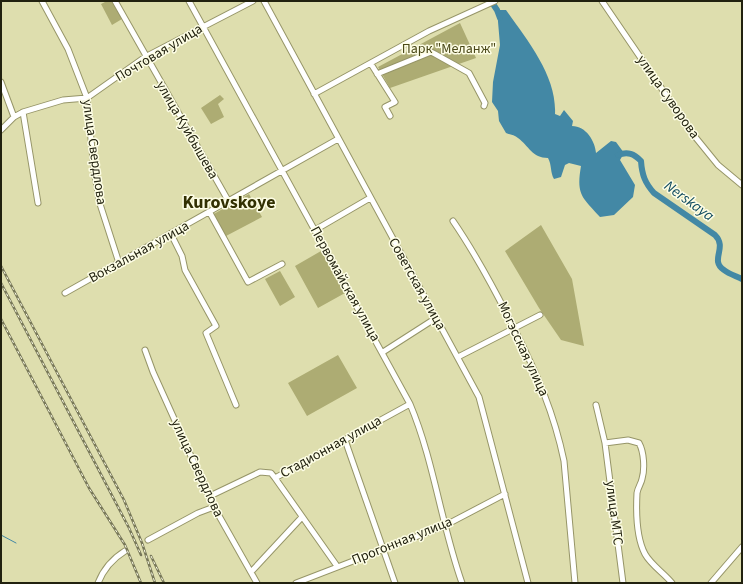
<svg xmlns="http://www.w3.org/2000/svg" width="743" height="584" font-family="'Source Sans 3',sans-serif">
<rect width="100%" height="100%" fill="#dedeae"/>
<path fill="#adac73" d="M107,1H112L122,19L112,25L101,4Z
M460,23L476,58L390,88L378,67Z
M220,95L224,99L218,104L224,117L211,124L201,108Z
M249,194L262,217L226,236L212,215Z
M541,225L572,279L584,346L561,340L539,308L505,251Z
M321,251L345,293L318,308L295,266Z
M280,271L295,297L280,306L265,279Z
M338,355L357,388L307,416L288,383Z"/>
<path fill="#4388a5" d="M497,10H506C527,40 557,76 555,114L560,116L564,110L573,121L572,126C586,126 595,141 596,153L611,141L616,142L624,153L620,160L635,185L633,197L614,215L600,217C582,197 576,195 581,166L569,163L565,165L561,177L554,179C550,172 552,165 548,158C532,158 529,146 518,138C515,135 510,135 506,133L499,121L498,111L492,102L493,82L500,45Z"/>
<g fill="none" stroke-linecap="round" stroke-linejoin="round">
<path stroke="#4388a5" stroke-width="1" d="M1,535L16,543"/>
<path stroke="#4388a5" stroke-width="6" d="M491,1L497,10L500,18
M618,155C628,151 634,154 641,161C642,175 645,183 654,193L715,235C728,248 709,260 724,270C729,274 736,276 742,279"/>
<g stroke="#969568" stroke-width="7">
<path id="minor" d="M42,1L68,49L87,98L94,170L100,204L119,263
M115,1L229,202
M189,1L410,404C434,461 441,524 462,583
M264,1L479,397L528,583
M602,1L692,133L718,165L742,185
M371,64L395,102L385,107L390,116
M377,74L431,52L435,54L469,73L485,103L484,106
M1,82L14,117
M314,94L429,31L495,1
M23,112L38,203
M1,130L14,117L23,112L63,100L87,98L145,57L253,1
M210,213L248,282L282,264
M453,221C477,256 496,292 515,330C537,374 554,413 564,461L575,583
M315,230L370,198
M171,234L182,256L185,270L216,326L206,333L236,405
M65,293L338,139
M145,350L153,372L214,507L257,583
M383,352L436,318
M458,357L540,315
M596,405L605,443L628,440L639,443C644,452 645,469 642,479C641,484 638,487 637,493C636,512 636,537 645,554C651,565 664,573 672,583
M345,440L395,583
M605,443L623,583
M275,478L337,566
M210,496L260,472L271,473L275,478L410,404
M148,540L198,513L214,507
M251,572L302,517
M98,583C104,568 112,559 125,551
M296,583L444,526L505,494
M711,583L742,547"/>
</g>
<use href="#minor" stroke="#fff" stroke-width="5"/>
<g stroke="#777758" stroke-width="2.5">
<path id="rail" d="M1,266L124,500L142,543L155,583
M1,283L129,528L141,555
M1,319L89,488L125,545L141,583
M151,556L164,583"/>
</g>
<use href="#rail" stroke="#fdfde5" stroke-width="1" stroke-dasharray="3" stroke-linecap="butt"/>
</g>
<g text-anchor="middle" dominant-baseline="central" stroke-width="3" stroke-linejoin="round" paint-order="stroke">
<g font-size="14" fill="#4a4818" stroke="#fdfde5">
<text x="449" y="49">Парк "Меланж"</text>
</g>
<g font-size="14" fill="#21210f" stroke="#fdfde5">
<text transform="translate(159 53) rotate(-31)">Почтовая улица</text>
<text transform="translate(668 97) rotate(55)">улица Суворова</text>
<text transform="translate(187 130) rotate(60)">улица Куйбышева</text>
<text transform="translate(94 152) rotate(82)">улица Свердлова</text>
<text transform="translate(139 252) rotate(-29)">Вокзальная улица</text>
<text transform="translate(345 284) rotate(61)">Первомайская улица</text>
<text transform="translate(417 284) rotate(61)">Советская улица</text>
<text transform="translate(523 349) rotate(65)">Могэсская улица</text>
<text transform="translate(331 447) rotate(-29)">Стадионная улица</text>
<text transform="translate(197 468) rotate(65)">улица Свердлова</text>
<text transform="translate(614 513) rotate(83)">улица МТС</text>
<text transform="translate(402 541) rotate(-22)">Прогонная улица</text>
</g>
<g font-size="15" font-style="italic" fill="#0f4a5f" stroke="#fdfde5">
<text transform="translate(689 201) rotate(36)">Nerskaya</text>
</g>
<g font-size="18" font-weight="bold" fill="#323002" stroke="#fdfde5">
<text x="229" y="202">Kurovskoye</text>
</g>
</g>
<rect width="743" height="584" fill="none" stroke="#21210f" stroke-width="4"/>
</svg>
